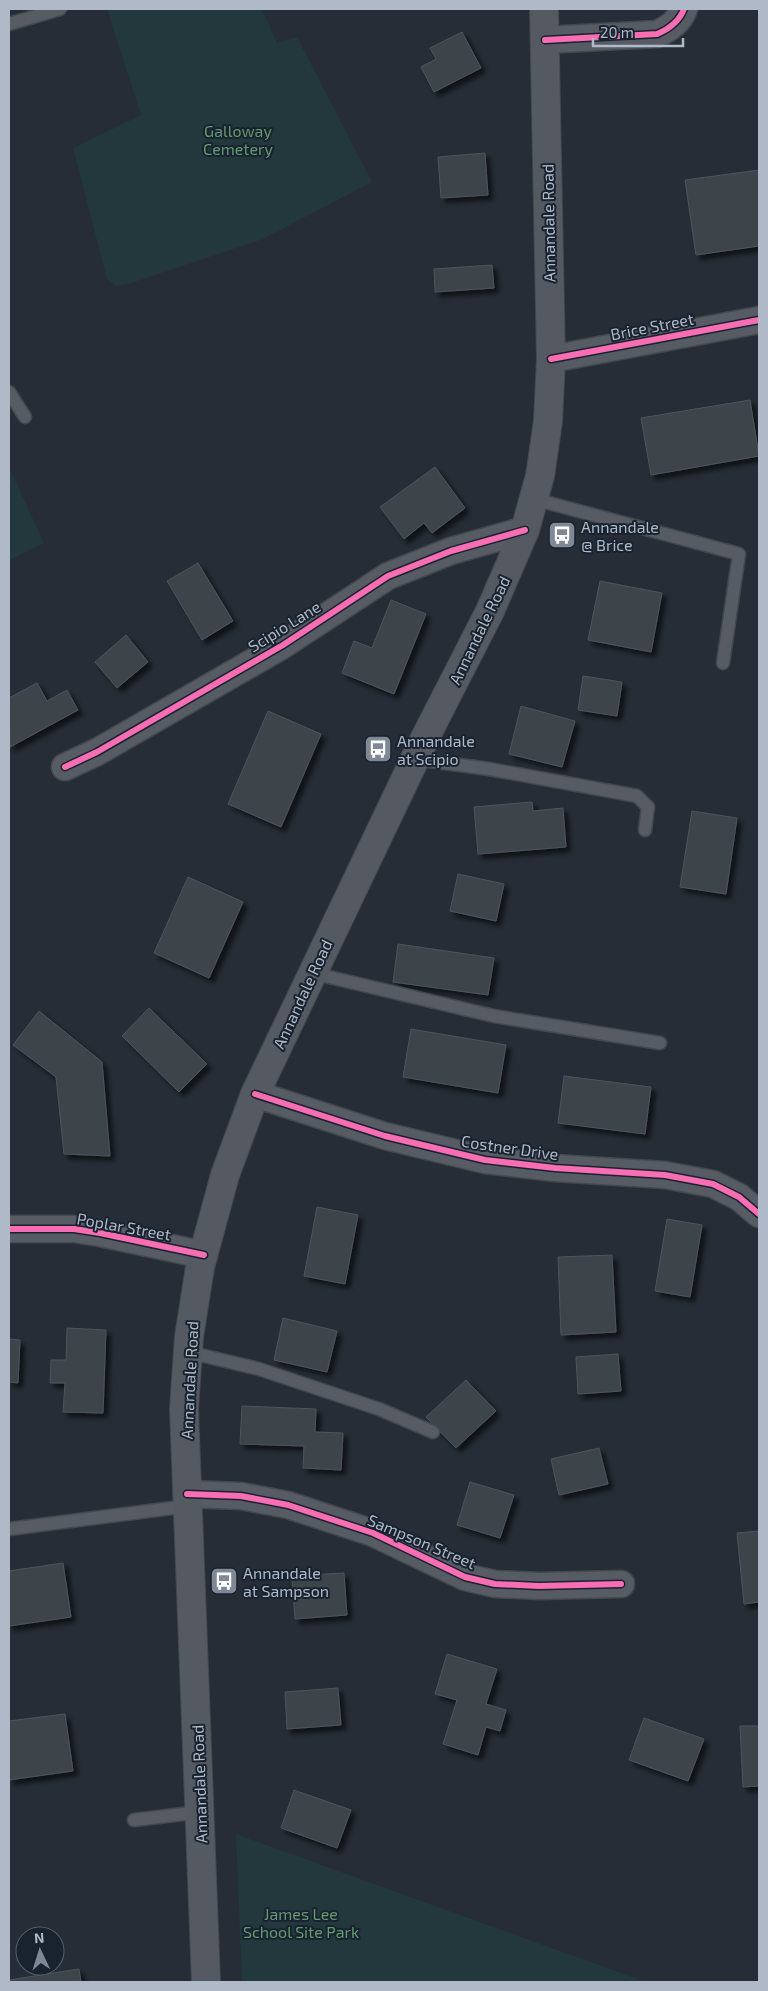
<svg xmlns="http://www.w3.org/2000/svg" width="768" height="1991" font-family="'Exo 2',sans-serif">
<defs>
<filter id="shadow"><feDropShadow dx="4.5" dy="4.5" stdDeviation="2.5" flood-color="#0009"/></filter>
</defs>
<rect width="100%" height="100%" fill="#262d36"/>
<path fill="#23383c" d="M107,9H262L277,43L297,37L372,182L263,239L128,284L115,286L107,279L73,148L141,115Z
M9,467L44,543L9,560Z
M236,1834L646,1982H242Z"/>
<path fill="#3e444c" stroke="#4e545e" filter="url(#shadow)" d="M462,32L481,68L434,92L421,67L436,59L430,48Z
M485,153L488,195L441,198L438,157Z
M759,170V246L696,255L685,180Z
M492,265L494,288L435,292L434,269Z
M750,400L759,456L651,475L641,418Z
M435,467L465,508L432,533L424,523L404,539L380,507Z
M198,563L233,621L202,640L167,581Z
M600,581L662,593L651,652L588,640Z
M391,600L426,614L394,694L342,673L354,641L372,648Z
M126,635L148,662L117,688L95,662Z
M583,676L622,682L617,716L578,710Z
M37,683L47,701L67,690L78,710L10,747L9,698Z
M521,706L575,721L562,767L509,754Z
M268,711L321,734L281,827L228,804Z
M532,802L533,811L563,808L566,847L478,854L474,807Z
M692,811L737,818L726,894L680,887Z
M458,874L504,884L496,921L450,911Z
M188,877L243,902L209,978L154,953Z
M398,944L494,958L488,995L393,982Z
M149,1008L207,1064L179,1092L122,1036Z
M39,1011L102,1062L110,1156L64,1154L56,1077L13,1045Z
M411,1029L506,1045L498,1093L403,1077Z
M564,1076L651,1087L645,1134L558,1123Z
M317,1207L358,1215L345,1284L304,1276Z
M667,1219L702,1225L690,1297L655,1291Z
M612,1255L616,1332L561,1335L558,1257Z
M283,1318L337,1331L327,1372L274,1360Z
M67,1328L106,1330L103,1413L63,1412L65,1383H50L51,1360H66Z
M9,1339L20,1340L18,1383L9,1382Z
M618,1354L621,1391L578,1394L576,1357Z
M466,1380L496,1411L456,1448L426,1417Z
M242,1406L316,1409L315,1432L343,1433L341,1470L303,1468L304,1446L240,1444Z
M599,1448L608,1484L559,1495L551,1459Z
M470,1482L514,1495L500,1538L457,1525Z
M759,1531V1602L744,1604L737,1533Z
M63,1563L71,1617L9,1626V1571Z
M344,1573L347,1615L295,1619L292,1576Z
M447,1654L497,1669L486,1704L506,1710L500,1731L486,1727L478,1755L443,1744L457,1700L435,1694Z
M338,1688L341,1725L287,1729L285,1692Z
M65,1714L73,1771L9,1780V1721Z
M644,1718L704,1739L688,1781L629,1760Z
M740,1726H759V1786L743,1787Z
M294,1790L351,1810L337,1848L281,1828Z
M79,1969L81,1982H9V1980Z"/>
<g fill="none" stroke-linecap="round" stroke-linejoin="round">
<g stroke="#42484f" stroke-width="15">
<path id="lane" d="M9,24L60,9
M9,392L25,417
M534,499L739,554L723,663
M415,759L489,769L637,796L648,807L645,830
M312,973L494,1016L660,1043
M188,1352L259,1369L379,1409L433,1432
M9,1529L188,1506
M134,1820L200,1812"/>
</g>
<g stroke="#42484f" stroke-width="29">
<path id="street" d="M545,40L657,34C669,29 679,22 684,9
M551,359L759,320
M65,767L97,752L283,645L388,576L451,551L525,530
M255,1094L385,1136L485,1160L555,1168L665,1175L713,1184L739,1197L759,1214
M9,1229H74L100,1233L204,1255
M187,1494L241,1496L288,1505L373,1533L465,1577L495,1584L539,1586L621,1584"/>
</g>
<g stroke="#42484f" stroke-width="30">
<path id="secondary" d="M206,1982L184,1409L189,1337L200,1267L225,1175L255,1094L425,738L490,611L525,530L540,476L548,421L551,359L544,9"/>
</g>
<use href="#lane" stroke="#565b64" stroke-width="12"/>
<use href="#street" stroke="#565b64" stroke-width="26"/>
<use href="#secondary" stroke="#555a62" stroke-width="28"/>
<g stroke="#192330" stroke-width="9">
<path id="cycleway" d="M545,40L657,34C669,29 679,22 684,9
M551,359L759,320
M65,767L97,752L283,645L388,576L451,551L525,530
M255,1094L385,1136L485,1160L555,1168L665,1175L713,1184L739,1197L759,1214
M9,1229H74L100,1233L204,1255
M187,1494L241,1496L288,1505L373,1533L465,1577L495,1584L539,1586L621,1584"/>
</g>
<use href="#cycleway" stroke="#f96db3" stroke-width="6"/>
</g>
<defs>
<g id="bus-square" transform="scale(1.4375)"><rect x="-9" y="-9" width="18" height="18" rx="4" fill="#7f8895" stroke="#192330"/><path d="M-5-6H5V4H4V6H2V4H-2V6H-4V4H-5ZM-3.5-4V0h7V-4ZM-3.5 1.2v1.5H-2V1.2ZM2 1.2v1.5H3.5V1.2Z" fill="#fff"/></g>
</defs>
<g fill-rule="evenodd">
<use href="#bus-square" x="562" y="535"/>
<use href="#bus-square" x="378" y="749"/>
<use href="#bus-square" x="224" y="1581"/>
</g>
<g text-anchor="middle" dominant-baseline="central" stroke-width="4" stroke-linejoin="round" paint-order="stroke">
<g font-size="16" fill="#649a70" stroke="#192330">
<text x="238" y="130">Galloway<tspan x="238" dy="18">Cemetery</tspan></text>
<text x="301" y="1913">James Lee<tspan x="301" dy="18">School Site Park</tspan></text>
</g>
<g font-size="16" fill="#afb9c8" stroke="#192330">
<text transform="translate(548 223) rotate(-91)">Annandale Road</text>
<text transform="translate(652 326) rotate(-11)">Brice Street</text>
<text transform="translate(284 626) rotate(-32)">Scipio Lane</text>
<text transform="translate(479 630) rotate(-64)">Annandale Road</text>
<text transform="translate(302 994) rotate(-65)">Annandale Road</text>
<text transform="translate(510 1147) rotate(8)">Costner Drive</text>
<text transform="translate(124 1226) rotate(10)">Poplar Street</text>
<text transform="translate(189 1380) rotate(-87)">Annandale Road</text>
<text transform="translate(422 1541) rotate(23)">Sampson Street</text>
<text transform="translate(199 1784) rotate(-92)">Annandale Road</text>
</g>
<g font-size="16" fill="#afb9c8" stroke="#192330" text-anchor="start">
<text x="581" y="526">Annandale<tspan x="581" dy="18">@ Brice</tspan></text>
<text x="397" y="740">Annandale<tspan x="397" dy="18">at Scipio</tspan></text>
<text x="243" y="1572">Annandale<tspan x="243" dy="18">at Sampson</tspan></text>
</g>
</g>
<rect width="768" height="1991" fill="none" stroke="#afb9c8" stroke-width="20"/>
<g transform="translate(40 1951) rotate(356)"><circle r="24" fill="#192330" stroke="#555f6d"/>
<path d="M0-4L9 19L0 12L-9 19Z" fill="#7f8895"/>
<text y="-8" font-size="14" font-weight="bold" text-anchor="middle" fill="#afb9c8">N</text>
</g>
<path d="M593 38v8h90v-8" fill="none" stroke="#afb9c8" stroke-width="2.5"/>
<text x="600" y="38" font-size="15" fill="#afb9c8" stroke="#192330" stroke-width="4" paint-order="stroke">20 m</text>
</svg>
